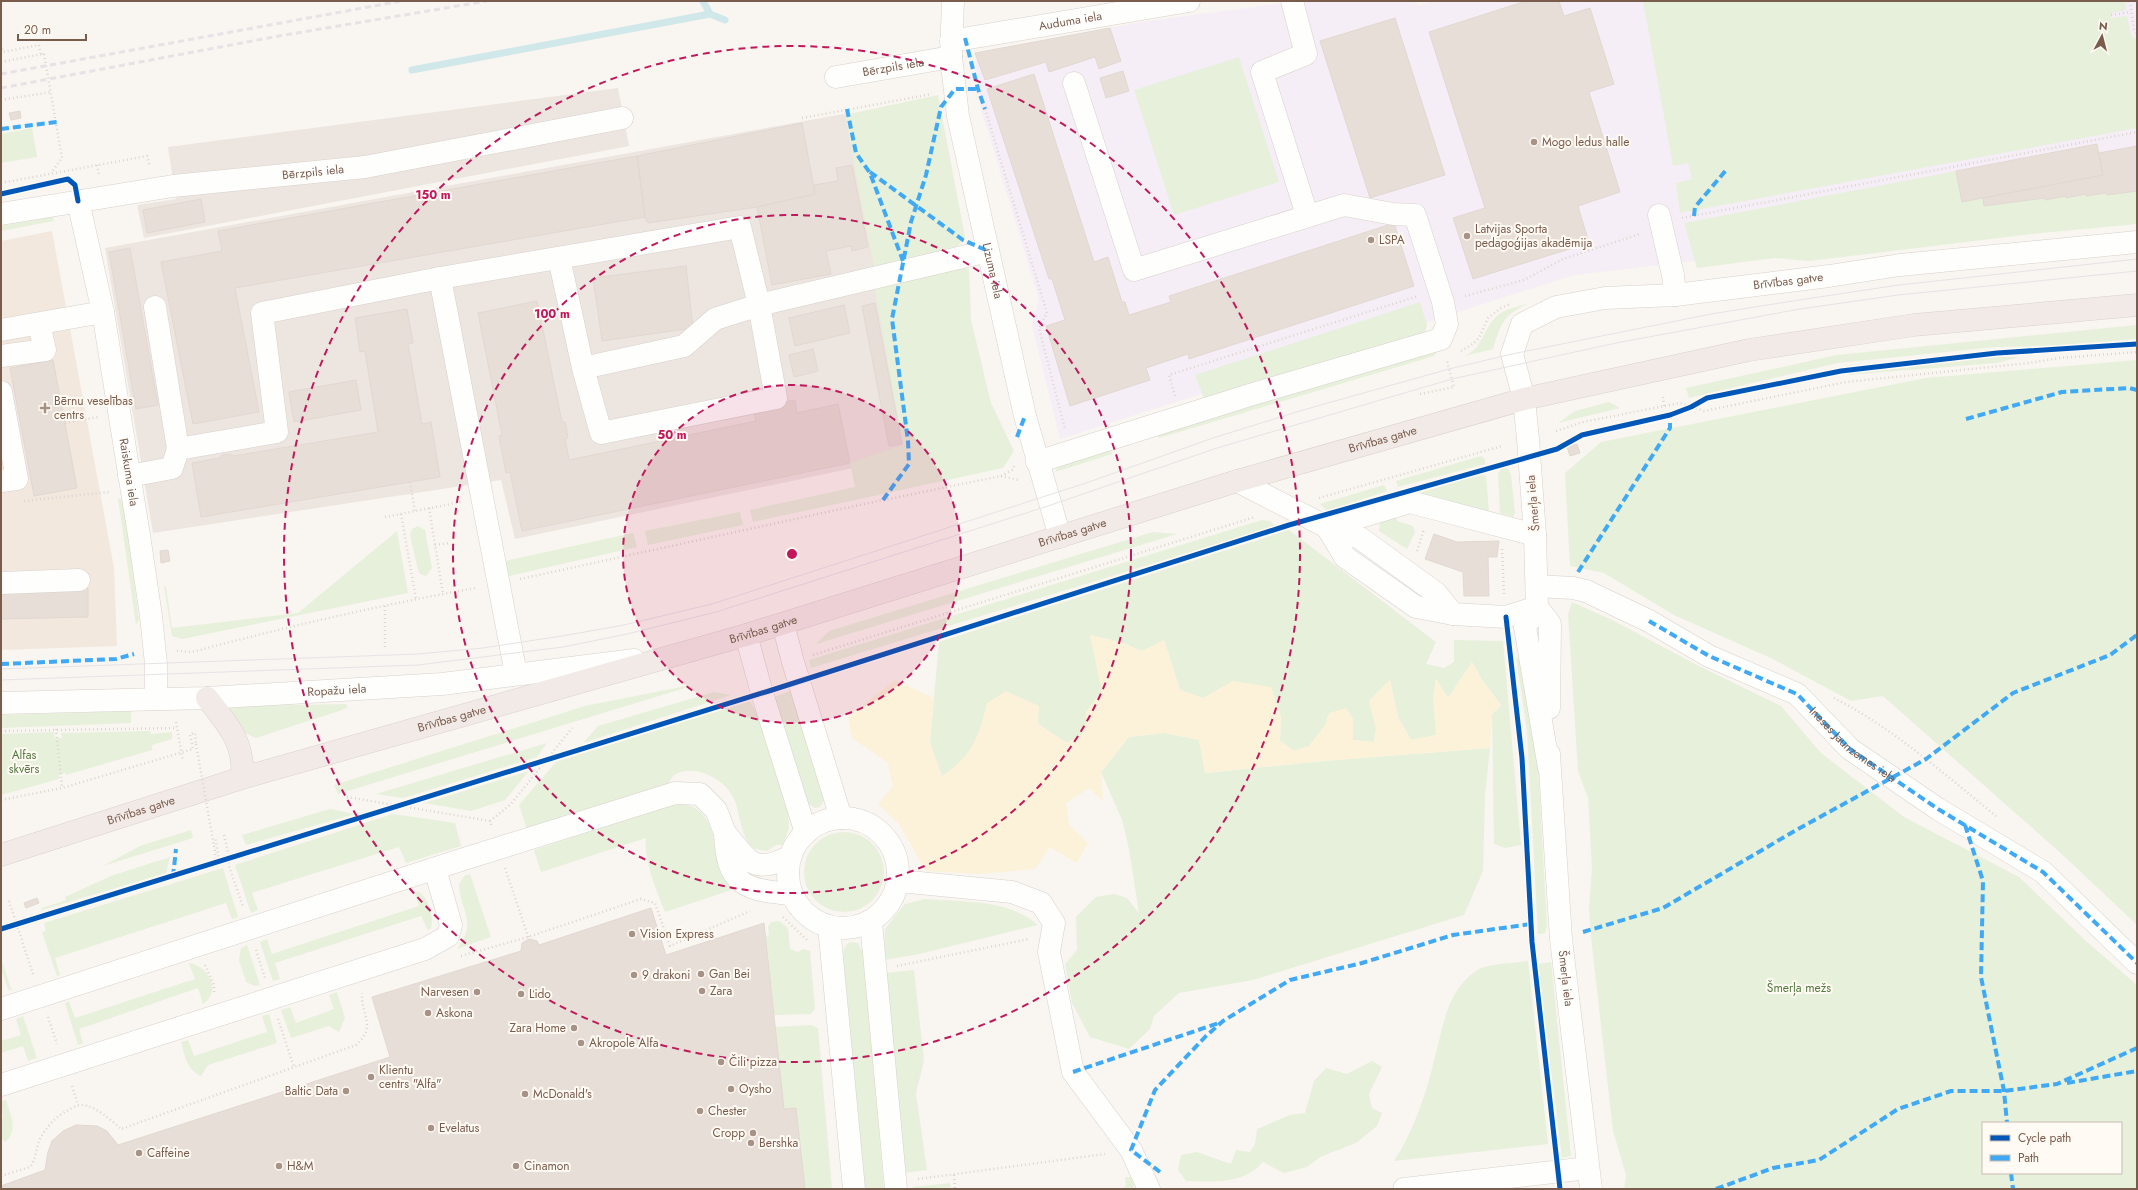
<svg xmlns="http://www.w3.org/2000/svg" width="2138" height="1190" font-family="Jost,sans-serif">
<rect width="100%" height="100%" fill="#f9f5f0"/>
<path fill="#f2e8de" d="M52,231L114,568L117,646L1,650V241Z"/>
<path fill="#ede5e0" d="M618,88L629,146L144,238L137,205L176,199L168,147Z
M849,113L915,455L515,539L501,480L153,533L105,248Z"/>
<path fill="#f6eef6" d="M1300,1H1411L1420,5L1433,1H2137V210L1574,275L1060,439L1032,325L1039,299L981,109L975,53L1147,21Z"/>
<path fill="#e7f0db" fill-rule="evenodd" d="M1643,1H2125L2126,10L2111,13V18L2127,16L2131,35L2137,40V128L1680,213L1676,183L1692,179L1688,163L1673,166Z
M1239,57L1279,182L1174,215L1134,90Z
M938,95L965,237L958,246L903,261L874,267L845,115Z
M32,128L37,157L1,163V134Z
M1956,171L1983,198L1985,206L2045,198L2046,200L2066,196V198L2086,194L2087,196L2106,193L2107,195L2137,191V224L2041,233L1826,259L1809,261L1775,258L1697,268L1684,223Z
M53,217L54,221L1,231V226Z
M958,267L969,269L971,320L991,403L1014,451L1003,468L753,522L750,510L855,487L850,463L903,445L874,284Z
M1420,302L1427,325L1425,333L1205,401L1195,375Z
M1529,303C1503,315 1501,323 1493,349L1464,356C1483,349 1482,331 1495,318C1503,309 1518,307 1529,303Z
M2137,325V339L2047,346L1995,347L1838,363L1689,398L1686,388L1837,355Z
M1440,347L1434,356L1159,438L1156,432Z
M1996,357H2020L1996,363L1846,375L1865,370Z
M2137,360V925L2065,857L1883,696L1851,701L1773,659L1674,615L1604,573L1570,566L1565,473L1601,442L1926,378Z
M1609,402L1620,408L1558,423L1575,411Z
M1110,449L1112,454L1055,472L1058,465Z
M1481,456L1485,459V464L1398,487L1396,481Z
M1508,468L1511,475L1515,513L1513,517L1500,513L1498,475L1500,469Z
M1482,474L1486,476L1489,512L1416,494Z
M1384,485L1387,491L1327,511L1320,504Z
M118,498L124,501L139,620L136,625Z
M740,512L743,525L648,545L645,531Z
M1396,518L1397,521L1413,526L1415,532L1407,549L1379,531L1380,522Z
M1262,520L1270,521L1275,526L811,668L809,660Z
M418,526L425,530L432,568L426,576L420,574L418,570L410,535L412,529Z
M1289,530L1436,642L1426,664L1444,668L1454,662V640L1503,641L1521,845L1505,848L1494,844L1492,714L1501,705L1482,680L1472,662L1448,698L1436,679L1433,697L1437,735L1411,740L1398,717L1390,680L1369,701L1376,728L1374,742L1353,740V719L1329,713L1326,724L1309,746L1294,751L1280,741L1281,716L1233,681L1203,698L1180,690L1164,640L1142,651L1121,642L1090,635L1102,691L1086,712V732L1067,743L1038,724L987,703C979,739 973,754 942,777L930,743L939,642Z
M397,531L408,593L182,639L172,636L164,586L166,587L172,628L298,613Z
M1153,532L1177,534L816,644L829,631Z
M633,533L637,547L509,576L505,561Z
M1572,602L1612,620L1701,667L1781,706L1821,753L1904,817L2019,877L2086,941L2137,985V1189H1624L1626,1175L1613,1131L1592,946L1589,909L1592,868L1588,798L1578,771L1568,614ZM1983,1123H2121V1173H1983Z
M1516,658H1524L1536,729L1547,926L1545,933L1538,934L1527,730Z
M686,686L688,687L338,794L334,785L585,706Z
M790,691L825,799L820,807L815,808L808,804L774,697Z
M714,692L731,695L583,743L598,726Z
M750,701L760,720L788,810L789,828L783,845H776L767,851C761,850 754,850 750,845C742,836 739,813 735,801C727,782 705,769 685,771C676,773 672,775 669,783L527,829L519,805L556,762Z
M346,704L348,707L345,709L256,738L245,733L230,712V708L234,706Z
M131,711V723L1,728V715Z
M150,731L151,734L172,732V739L152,745V750L66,775L65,773L59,775V779L1,795V734L54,732L55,738H62L61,733Z
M1165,733L1199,740L1205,773L1324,761L1490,748L1485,796L1483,871L1464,915L1253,980L1179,993L1154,1016L1150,1029L1129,1049L1090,1037L1072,1003L1065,964L1077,950L1076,917L1096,897L1114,894L1127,898L1139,913L1129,849L1122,820L1101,772L1129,737Z
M547,743L537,757L403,798L376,794Z
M529,771L505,800L471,811L425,803Z
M674,804C715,801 713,846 724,873C726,879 733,885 737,890L736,892L734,889L665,912C657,892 643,859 646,838L541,872L534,850Z
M330,809L355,814L246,845L242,835Z
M393,814L455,823L461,846L406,863L399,847L252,893L258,910L251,913L235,865Z
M191,830L193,838L103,866L140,846Z
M804 872a40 40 0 1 1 80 0a40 40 0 1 1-80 0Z
M170,857L166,873L42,910V908L66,900L65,897L111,876Z
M223,868L238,917L232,919L226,903L55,958L60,975L57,976L42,932L46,931L44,923Z
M470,874L491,937L457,949C478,921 461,914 459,885L464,876Z
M418,891C429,898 434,916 431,928L428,930L421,916L275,963L280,979L273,981L260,942L267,939L272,954L419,906L414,892Z
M925,899C962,902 1009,899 1038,925L919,954L884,960L885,929L905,904Z
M779,921L788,928L790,949L798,952L803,949L810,951L815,1009L811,1014L774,1015L766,936L769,935L768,927L771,922Z
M850,942L858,943L863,952L884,1189H865L843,952L846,945Z
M247,945L260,985L255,986L246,982L239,960L241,948Z
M1,958L12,991L8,989L3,974L1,975Z
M1528,961L1548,1144L1394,1161C1412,1134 1425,1097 1433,1065C1443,1030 1445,990 1479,969C1489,964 1516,963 1528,961Z
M1551,962L1571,1156L1562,1158L1538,964Z
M189,963C209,966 222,991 203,1004L198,988L79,1029L83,1043L78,1045L65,1003L69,1001L75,1018L195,979Z
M914,970L924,1061L916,1093L927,1170L904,1173L886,973Z
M337,992L345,1018L339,1032L329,1026L291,1038L281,1010L290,1007L296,1023L334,1009L329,995Z
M269,1014L277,1043L208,1065L201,1076C187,1070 185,1056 181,1042L188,1040L194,1056L267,1032L262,1016Z
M23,1016L37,1058L28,1061L23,1046L1,1053V1041L21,1035L16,1019Z
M811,1025L818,1028L832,1189H805L796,1108L784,1109L775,1027Z
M1372,1061L1382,1067L1369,1094L1372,1108L1382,1113L1377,1126L1356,1143L1320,1157L1307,1167L1284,1173L1263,1162C1243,1185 1214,1181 1186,1181L1178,1170L1181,1155L1197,1152L1231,1164L1236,1150L1250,1152L1255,1144L1257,1129L1290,1115L1305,1113L1314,1081L1326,1068L1347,1074Z
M6,1100C10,1115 19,1130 5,1142L1,1138V1118L3,1117L1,1101Z
M1125,1177H1133L1134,1189H1118L1126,1187Z
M950,1183L951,1189H913V1187Z"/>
<path fill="#fbf2d9" d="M1090,635L1121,642L1142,651L1164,640L1180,690L1203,698L1233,681L1271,687L1281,716L1280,741L1294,751L1309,746L1326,724L1329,713L1346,708L1353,719V740L1374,742L1376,728L1369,701L1390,680L1398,717L1411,740L1436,735L1433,697L1436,679L1448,698L1472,662L1482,680L1501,705L1492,714L1490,748L1324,761L1205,773L1199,740L1165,733L1129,737L1101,772L1103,801L1089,788L1066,803L1069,825L1088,843L1076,863L1050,847L1035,869L980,874L926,871L899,824L878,804L893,786L888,763L852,738L848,717L895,680L934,698L930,743L942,776C972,756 979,737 987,703L1006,691L1039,706L1038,724L1067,743L1086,731V712L1102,691Z"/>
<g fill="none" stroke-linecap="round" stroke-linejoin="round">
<path stroke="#d0e8ea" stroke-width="7" d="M703,1L710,14L725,20
M412,70L710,14"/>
</g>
<path fill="#e6ded7" stroke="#e2d8d2" d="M1526,1H1559L1564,16L1590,8L1614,84L1589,92L1620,192L1578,206L1589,243L1473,279L1453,218L1485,208L1429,32Z
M1395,18L1445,175L1370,198L1320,41Z
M1110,28L1121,61L1099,69L1095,57L1049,72L1046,62L985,80L975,53Z
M1123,71L1129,91L1106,98L1100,78Z
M1034,74L1094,262L1108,257L1122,302H1125L1129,315L1171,302L1169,296L1394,223L1414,286L1189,359L1188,354L1146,368L1150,380L1070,406L1046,326L1065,320L1052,279H1049L987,89Z
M20,111L21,118L11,120L9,113Z
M802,123L815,194L757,207L648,223L645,217L637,156Z
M2097,144L2103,175L1962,202L1956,171Z
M2137,146V191L2107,195L2106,193L2086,196V194L2066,198V196L2045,200V198L1984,206L1983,198L2103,175L2099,153Z
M637,156L645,217L235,288L259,412L193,424L161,262L222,251L218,231Z
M852,165L868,247L852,251L851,246L826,251L831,274L772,285L757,207L815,194L814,185L838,181L836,168Z
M201,199L205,222L147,233L143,210Z
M130,248L158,405L136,409L109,252Z
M686,266L693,328L602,341L593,278Z
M537,301L562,422H565L568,438L565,439L569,460L756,421L754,413L778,403L795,400L797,413L838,404L850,463L522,531L510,472L506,473L499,436L502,435L478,313Z
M875,303L902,444L889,446L862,306Z
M844,305L850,333L795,346L789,318Z
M407,309L413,343L408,344L422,424L431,422L440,477L201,517L192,463L220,458L222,455L230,454L233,456L378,432L365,351L360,352L355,318Z
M813,349L818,371L794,377L789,355Z
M53,360L77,488L34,496L10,368Z
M356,380L361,410L294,422L289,392Z
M1577,444L1580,453L1570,456L1567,447Z
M1434,534L1457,542L1499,541L1497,557H1488L1489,596H1464L1463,572L1425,559Z
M168,550L170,561L161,563L160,551Z
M88,588V617L1,619V590Z
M37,898L39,903L26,908L24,903Z
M651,908L666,955L764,923L784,1109L796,1108L805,1189H1V1186L45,1170L48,1152L52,1141L63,1131L76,1125L97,1126L107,1131L118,1145L390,1057L372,997L521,951L522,943L529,939L537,941L539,945Z"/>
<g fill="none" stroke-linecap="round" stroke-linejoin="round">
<g stroke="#d7d1cb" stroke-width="23">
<g id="minor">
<path id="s1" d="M953,1L951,57L958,116L1025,416L1060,537"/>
<path d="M1292,1L1306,54L1262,72L1307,215"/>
<path id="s2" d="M951,41L1189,1"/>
<path id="s3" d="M836,77L951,57"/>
<path id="s4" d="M78,201L103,312L139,535L151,616L156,664V699"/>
<path id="s5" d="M1,214L173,186L365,167L622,118"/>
<path d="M1659,215L1673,275L1675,295"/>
<path d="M559,258L583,368L684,346L715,319L759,305L776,398L601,433L583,368"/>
<path d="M440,278L740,227L759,305L988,251"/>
<path d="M155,307L178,449L277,432L262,313L440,278L516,674"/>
<path d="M1,330L103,312"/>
<path d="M1,356L45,350L39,324"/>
<path d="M1,392L17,479L1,481"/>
<path d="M1037,462L1253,394L1441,339L1447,324L1443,302L1415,215L1393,214L1344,205L1134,270L1074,83"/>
<path d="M129,476L172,468L178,449"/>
<path d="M1237,481L1327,527L1360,538L1436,593L1453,614"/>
<path d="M1327,527L1345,557L1416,607L1453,614L1506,617L1537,607"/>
<path d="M1327,527L1410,502L1535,535"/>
<path d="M1,583L79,580"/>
<path id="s6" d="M1537,586L1573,588L1586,591L1649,621L1709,656L1797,694L1850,749L1938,809L2043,872L2137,963"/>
<path d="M1537,607L1550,624L1549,708"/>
<path d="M783,624L793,662L841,818"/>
<path d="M746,635L762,693L806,833"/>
<path id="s7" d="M1,703L207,698L442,684L634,660"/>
<path id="s8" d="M1549,754L1561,939L1591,1189"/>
<path id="s9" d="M1549,768L1525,627L1537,607L1535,535L1528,439L1524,399L1512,354L1522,324L1556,307L1605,298L1675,295L1829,276L1900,265L2137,242"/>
<circle cx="843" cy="873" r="55"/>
<path d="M789,857C751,876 747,858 725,833C727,885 744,890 791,894"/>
<path d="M899,881L1012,892L1041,903L1054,923L1049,952L1073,1072L1131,1150L1149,1189"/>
<path d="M871,922L896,1189"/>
<path d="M829,926L854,1189"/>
<path d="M1,1009L464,859L675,793L700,794L716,810L725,833"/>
<path d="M1,1085L425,949L448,936L451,925L435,869"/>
<path d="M1404,1189L1588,1168"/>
</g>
</g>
<g stroke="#dad1cc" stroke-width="23">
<g id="highway">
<path d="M207,698C228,725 245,743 242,778"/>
<path id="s10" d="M1,855L242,778L746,635L1237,481L1524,399L1749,350L1914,325L2137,305"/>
</g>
</g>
<path stroke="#dcd5d0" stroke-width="2.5" stroke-dasharray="1 3" stroke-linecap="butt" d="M2130,1L2134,30L2137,33
M2111,15L2131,12
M1,45L3,52L39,45L41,55L44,54
M44,54L62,158L51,173
M1,62L42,54
M1,100L51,92
M985,109L1047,313L1039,328L1065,429
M802,118L932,94
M97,165L99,175
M1,183L147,156L150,167
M1682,218L2137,132
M1465,296L1524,280L1563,259L1640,234
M1461,351L1473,344L1479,338L1488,318L1501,308L1510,304
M1420,394L1454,387L1447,361
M1175,396L1169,375L1418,296
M1663,397L1664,406
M65,423L98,417
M1556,431L1583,422L1680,403L1704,411L1846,382L2029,363L2059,358L2137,352
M1001,476L1019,480
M410,482L415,511
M1319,498L1502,446
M24,501L109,492
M429,508L443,594
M401,514L416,599
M385,517L461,502
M435,545L449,543
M1502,549L1504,594
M1417,551L1424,529
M520,579L864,504L1001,476L1012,470L1014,466
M385,647V604
M177,651L192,652C286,627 380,605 476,588
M813,655L1255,517
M1834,698C1893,728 1944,774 1996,816
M176,722L183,761
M56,729L62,788
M1,731L177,728
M347,797L490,821L492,827
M1,800L62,788L193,749L190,734L195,733L196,744
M490,821L511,804L572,728
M224,835L228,852L229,866L243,907
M214,846L216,860L219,859L215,837
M505,868L529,939
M9,901L33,974
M783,917L808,941
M256,950L265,978
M461,956L528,937L641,899L655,903L670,946L750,911
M205,965L214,985V994
M897,966L1029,939
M48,1017L57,1044
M278,1019L294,1067
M72,1086L78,1105
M954,1175L955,1189
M1,1176L30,1167C36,1160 36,1148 40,1139C46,1128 54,1118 65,1112C69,1110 74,1106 79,1105C94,1104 111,1120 121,1129L356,1045C378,1026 360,1014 362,993
M918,1179L1105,1154"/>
<use href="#minor" stroke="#fefefd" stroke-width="22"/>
<use href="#highway" stroke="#f2eae7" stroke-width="22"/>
<path stroke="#e6e3e7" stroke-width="1" d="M1,669L418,654L483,648L562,636L624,625L712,604L1089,482L1213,438L1303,410L1449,369L1512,354L1711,314L1799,300L1899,285L2137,259
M1,680L418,665L563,647L627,634L716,612L1051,505L1217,448L1452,379L1616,343L1800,309L1898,295L2137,271"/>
<path stroke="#e6e3e7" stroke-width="3" stroke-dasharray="6 4" stroke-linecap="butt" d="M1,74L401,1
M1,88L279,36L487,1"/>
<path stroke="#dcd5d0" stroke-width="2.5" stroke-dasharray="1 3" stroke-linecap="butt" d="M196,744L214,846"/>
<path stroke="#3fa9f5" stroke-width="4" stroke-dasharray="8 4" stroke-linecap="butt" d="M965,38L978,89L985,109
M847,109L856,153L870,173L903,261
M1,129L57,122
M870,172L963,240L988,251
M1694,216L1695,207L1727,169
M1966,419L2062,392L2129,388L2137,390
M1017,437L1025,416
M883,500L909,464L908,441L892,319L911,222L926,175L941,107L955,89H978
M1578,572L1670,428V415
M1649,621L1709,656L1797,694L1850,749L1938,809L2043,872L2137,963
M1,664L116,659L134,654
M1965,825L1983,881L1981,977L2004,1091L2007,1123
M173,877L176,849
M1583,932L1663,908L1798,829L1926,759L2013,693L2110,655L2137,635
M1073,1072L1219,1023
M2067,1083L2137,1071
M1160,1172L1131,1150L1155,1090L1205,1037L1223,1021L1290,980L1362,963L1453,935L1531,924
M2011,1173L2013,1189
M1716,1189L1773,1168L1819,1160L1898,1109L1951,1091H2004L2057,1084L2137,1048"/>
<g stroke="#fffaf3" stroke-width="8">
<path id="cycleway" d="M1,194L68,179L75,185L78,201
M1506,617L1522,758L1532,942L1560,1189
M1,929L772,690L1289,525L1557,449L1582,435L1670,415L1691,407L1707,398L1841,371L1997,353L2137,344"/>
</g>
<use href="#cycleway" stroke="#0057b8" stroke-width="5"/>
</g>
<circle cx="792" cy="554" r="169" fill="#c2185b" fill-opacity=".12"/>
<g fill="none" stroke="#c2185b" stroke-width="2" stroke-dasharray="7 5">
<circle cx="792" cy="554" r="169"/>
<circle cx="792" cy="554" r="339"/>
<circle cx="792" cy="554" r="508"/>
</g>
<g fill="#a69286" stroke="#fffaf3" stroke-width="1.5">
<circle cx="1534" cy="142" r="4"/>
<circle cx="1467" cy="236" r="4"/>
<circle cx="1371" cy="240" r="4"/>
<path d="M43 402h4v4h4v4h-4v4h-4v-4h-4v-4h4z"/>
<circle cx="632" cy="934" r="4"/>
<circle cx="701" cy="974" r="4"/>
<circle cx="634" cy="975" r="4"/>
<circle cx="702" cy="991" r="4"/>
<circle cx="477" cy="992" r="4"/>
<circle cx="521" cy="994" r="4"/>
<circle cx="428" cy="1013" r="4"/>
<circle cx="574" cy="1028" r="4"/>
<circle cx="581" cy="1043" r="4"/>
<circle cx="721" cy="1062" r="4"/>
<circle cx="371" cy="1077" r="4"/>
<circle cx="731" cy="1089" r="4"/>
<circle cx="346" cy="1091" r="4"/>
<circle cx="525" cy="1094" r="4"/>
<circle cx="700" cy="1111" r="4"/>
<circle cx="431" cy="1128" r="4"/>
<circle cx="753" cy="1133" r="4"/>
<circle cx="751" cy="1143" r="4"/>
<circle cx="139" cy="1153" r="4"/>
<circle cx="279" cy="1166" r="4"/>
<circle cx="516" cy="1166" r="4"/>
</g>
<g text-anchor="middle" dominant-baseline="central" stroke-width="4" stroke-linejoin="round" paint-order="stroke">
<g font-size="12" fill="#7a5c4d" stroke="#fffaf3">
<text stroke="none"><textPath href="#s2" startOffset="121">Auduma iela</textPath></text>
<text stroke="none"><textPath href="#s3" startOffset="58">Bērzpils iela</textPath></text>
<text stroke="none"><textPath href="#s5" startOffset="315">Bērzpils iela</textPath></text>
<text stroke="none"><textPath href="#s1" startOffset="274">Lizuma iela</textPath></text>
<text stroke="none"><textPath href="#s9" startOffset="725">Brīvības gatve</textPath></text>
<text stroke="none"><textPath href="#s10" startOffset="1443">Brīvības gatve</textPath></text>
<text stroke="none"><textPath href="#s4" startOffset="276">Raiskuma iela</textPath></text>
<text transform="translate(1533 503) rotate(-95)">Šmerļa iela</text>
<text stroke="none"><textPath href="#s10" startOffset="1119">Brīvības gatve</textPath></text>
<text stroke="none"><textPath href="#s10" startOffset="795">Brīvības gatve</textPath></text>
<text stroke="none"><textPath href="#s7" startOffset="336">Ropažu iela</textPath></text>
<text stroke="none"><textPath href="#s10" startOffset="471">Brīvības gatve</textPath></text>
<text stroke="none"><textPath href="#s6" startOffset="360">Ineses Jaunzemes iela</textPath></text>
<text stroke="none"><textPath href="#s10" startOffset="147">Brīvības gatve</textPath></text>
<text stroke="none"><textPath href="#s8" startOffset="225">Šmerļa iela</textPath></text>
</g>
<g font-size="12" fill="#7a5c4d" stroke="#fffaf3" text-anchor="start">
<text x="1542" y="142">Mogo ledus halle</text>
<text x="1475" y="229">Latvijas Sporta<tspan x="1475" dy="14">pedagoģijas akadēmija</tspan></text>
<text x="1379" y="240">LSPA</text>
<text x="54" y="401">Bērnu veselības<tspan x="54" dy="14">centrs</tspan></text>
<text x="640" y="934">Vision Express</text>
<text x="709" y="974">Gan Bei</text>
<text x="642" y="975">9 drakoni</text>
<text x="710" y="991">Zara</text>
<text x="469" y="992" text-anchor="end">Narvesen</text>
<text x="529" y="994">Lido</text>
<text x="436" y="1013">Askona</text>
<text x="566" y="1028" text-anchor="end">Zara Home</text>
<text x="589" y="1043">Akropole Alfa</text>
<text x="729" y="1062">Čili pizza</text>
<text x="379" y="1070">Klientu<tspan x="379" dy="14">centrs "Alfa"</tspan></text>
<text x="739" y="1089">Oysho</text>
<text x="338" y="1091" text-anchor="end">Baltic Data</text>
<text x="533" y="1094">McDonald's</text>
<text x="708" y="1111">Chester</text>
<text x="439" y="1128">Evelatus</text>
<text x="745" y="1133" text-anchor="end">Cropp</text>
<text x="759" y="1143">Bershka</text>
<text x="147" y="1153">Caffeine</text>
<text x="287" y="1166">H&amp;M</text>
<text x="524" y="1166">Cinamon</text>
</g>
<g font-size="12" fill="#537a41" stroke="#fffaf3">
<text x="24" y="755">Alfas<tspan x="24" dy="14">skvērs</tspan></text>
<text x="1799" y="988">Šmerļa mežs</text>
</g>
</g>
<circle cx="792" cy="554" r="6" fill="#c2185b" stroke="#fffaf3" stroke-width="2"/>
<g font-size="12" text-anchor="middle" font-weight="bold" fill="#c2185b" stroke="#fffaf3" stroke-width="4" stroke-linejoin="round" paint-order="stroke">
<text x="433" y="199">150 m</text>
<text x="552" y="318">100 m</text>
<text x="672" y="439">50 m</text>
</g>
<rect width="2138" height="1190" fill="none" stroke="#7a5c4d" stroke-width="4"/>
<rect x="1982" y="1122" width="140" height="52" fill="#fffaf3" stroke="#cabbb1"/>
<rect x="1990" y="1135" width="20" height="6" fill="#0057b8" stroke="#cabbb1"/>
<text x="2018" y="1142" font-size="12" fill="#7a5c4d">Cycle path</text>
<rect x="1990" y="1155" width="20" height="6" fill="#3fa9f5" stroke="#cabbb1"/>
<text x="2018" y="1162" font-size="12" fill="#7a5c4d">Path</text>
<g transform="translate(2102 36) rotate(7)" stroke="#fffaf3" stroke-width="3" paint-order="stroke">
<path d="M0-3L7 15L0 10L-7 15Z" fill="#7a5c4d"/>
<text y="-6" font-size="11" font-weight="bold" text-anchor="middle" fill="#7a5c4d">N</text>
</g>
<path d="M18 34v6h68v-6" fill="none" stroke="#7a5c4d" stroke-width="2"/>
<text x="24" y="34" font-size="12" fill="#7a5c4d" stroke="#fffaf3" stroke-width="3" paint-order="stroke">20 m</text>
</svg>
